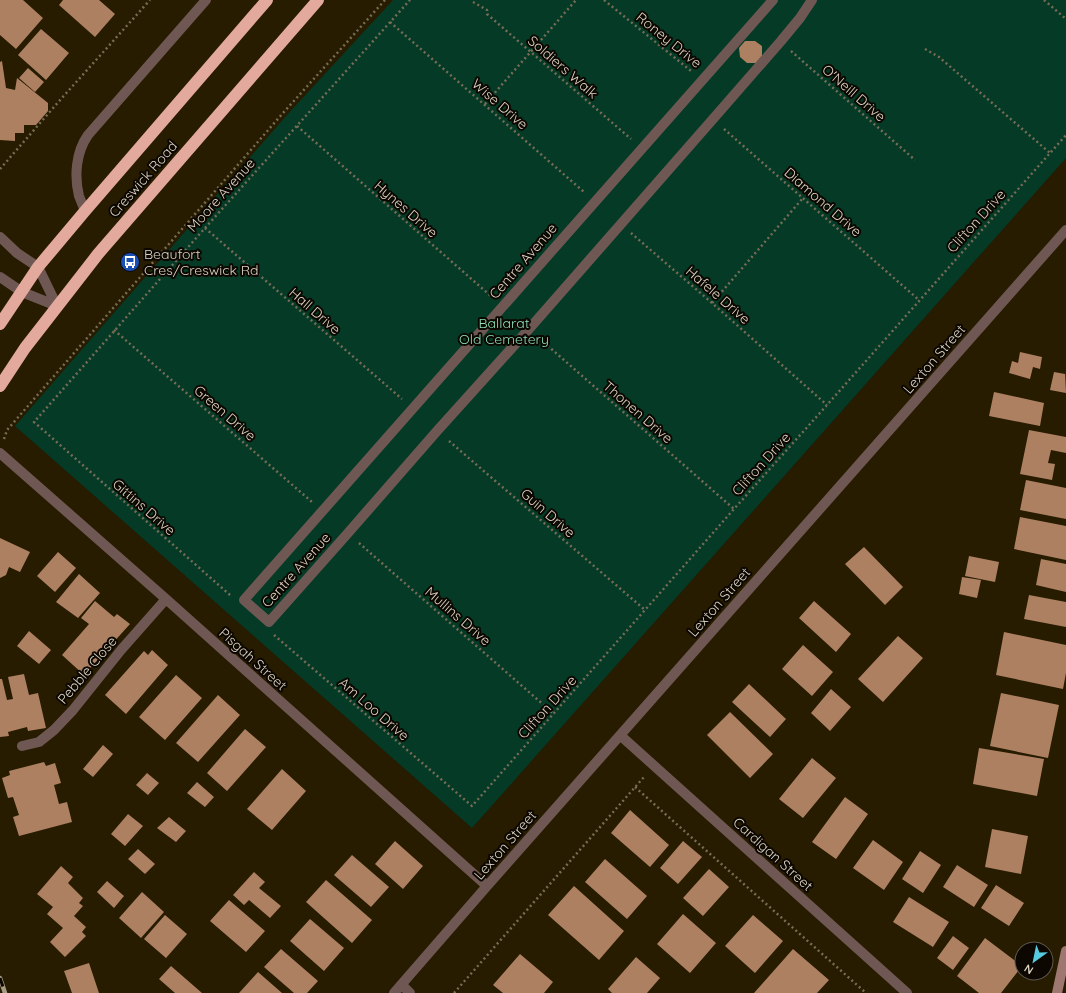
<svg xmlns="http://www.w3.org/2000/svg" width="1066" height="993" font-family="Quicksand,sans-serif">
<rect width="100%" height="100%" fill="#271b00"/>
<path fill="#043a26" d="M393,0H1066V158L472,828L15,426L286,116Z"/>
<path fill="#ad8061" d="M0,0H23L43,18L16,49L0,35Z
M63,0H99L115,14L95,37L59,5Z
M41,29L69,53L46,80L18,55Z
M745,41H755L762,46V56L756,63H747L740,57L739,48Z
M2,61L6,88L15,90L17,78L48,103V111L36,125H24V133H15V141L0,140V62Z
M28,68L44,82L35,92L19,78Z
M1020,352L1042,357L1040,369L1033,367L1030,379L1009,373L1012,361L1018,363Z
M1065,371L1066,393L1050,390L1054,372L1065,374Z
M994,392L1044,403L1040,426L989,416Z
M1029,430L1066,437V453L1051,450L1048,463L1055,464L1052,480L1020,474Z
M1026,480L1066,488V519L1020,510Z
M1020,517L1066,526V560L1014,549Z
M0,538L30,552L20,572L9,567L6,575L0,578Z
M864,547L903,587L885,605L845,564Z
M58,552L76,568L55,592L37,576Z
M969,556L999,562L995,582L965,576Z
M1041,559L1066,564V592L1036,585Z
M79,574L100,593L78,618L56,602Z
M962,577L981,580L977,598L959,594Z
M1029,595L1066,602V627L1024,619Z
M95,601L114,617L117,614L130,624L84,675L62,655L89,624L81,618Z
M814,601L851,634L836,652L799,618Z
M29,631L51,650L39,664L17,646Z
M1004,632L1066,645V673L1063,689L996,675Z
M898,636L923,658L883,702L858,679Z
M803,645L833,672L812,696L782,669Z
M152,650L168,665L126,714L105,695L144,651L148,655Z
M24,674L29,695L38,693L46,728L28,731L27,727L8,732L9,736L0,737V679H2L7,700L13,699L8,677Z
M176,675L202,698L165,740L139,717Z
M749,684L786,719L770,737L732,702Z
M831,689L851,707L830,731L811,713Z
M1001,693L1059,705L1048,758L990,746Z
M218,695L240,715L198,762L176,743Z
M730,712L773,754L750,778L707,735Z
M245,729L266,747L227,791L207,773Z
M103,745L113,754L93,777L83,769Z
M979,748L1044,759L1037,796L973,784Z
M812,758L836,778L803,818L779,799Z
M44,762L46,766L55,763L61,783L54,785L59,804L67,802L72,822L19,836L13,817L19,815L13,797L8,798L2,778L10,775L9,771Z
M282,769L306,791L272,830L247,809Z
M147,773L159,783L148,795L136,785Z
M197,782L214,797L205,807L187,793Z
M845,797L868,814L836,859L812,842Z
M630,810L669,845L650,867L611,833Z
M128,814L143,826L125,846L111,834Z
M169,817L186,831L176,842L157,828Z
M992,829L1028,836L1021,874L985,867Z
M873,840L903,862L884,890L853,868Z
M395,841L423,866L403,889L375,864Z
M683,841L702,857L678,884L660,868Z
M138,849L155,864L145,874L128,859Z
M920,851L941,865L923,893L902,879Z
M352,855L389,887L371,907L334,875Z
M605,859L647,896L627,919L585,882Z
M957,865L988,885L974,907L943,887Z
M61,866L73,877L68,883L83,898L79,903L83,906L74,916L86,927L82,932L86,936L65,957L50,942L63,928L47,914L53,907L37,894Z
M709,869L729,887L703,916L683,898Z
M254,872L265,882L259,888L281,906L270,918L249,900L244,905L233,895Z
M326,880L372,920L352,943L306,902Z
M107,881L124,896L114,908L97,892Z
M996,885L1024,903L1009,926L981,908Z
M574,886L624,931L599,960L548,915Z
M142,892L164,912L141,938L119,918Z
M909,897L949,922L933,947L893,922Z
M229,900L265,931L246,952L210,921Z
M683,914L716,943L690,973L657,944Z
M165,915L187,934L166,958L144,939Z
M753,915L783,941L755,973L725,946Z
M310,919L344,948L324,971L290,941Z
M953,936L969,948L953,970L937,958Z
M985,938L1022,966L1001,993H979L957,976Z
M281,949L318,981L307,993H294L264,967Z
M793,949L829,980L817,993H754Z
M520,954L553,982L544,993H503L493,985Z
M636,957L660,978L647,993H612L608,989Z
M89,963L99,993H72L64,971Z
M171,966L202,993H175L159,979Z
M258,972L282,993H239Z"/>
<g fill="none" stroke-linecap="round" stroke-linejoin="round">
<path stroke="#776d56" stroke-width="2.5" stroke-dasharray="2 3" stroke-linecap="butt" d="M604,0L691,71
M1044,0L1066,19
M473,2L487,10V14L631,139
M390,22L584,192
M925,49L939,57L1050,153
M791,51L915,160
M485,104L576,0
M297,126L492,297
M724,129L919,300
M0,169L61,99L150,0
M205,228L402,399
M631,233L712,303L827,405
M712,303L803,198
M114,330L312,502
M540,339L734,509
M4,439L7,430L283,113L385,0
M449,441L645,610
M359,543L554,714
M230,595L34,422L205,228L410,0
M274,635L472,806L645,610L734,509L827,405L1066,135
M635,787L866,993
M454,993L644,777"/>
<path stroke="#6f5853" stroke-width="10" d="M773,0L244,600L269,622L348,533L437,431L529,329L713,119L781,41L800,18L812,0
M85,211C83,206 81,201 79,196C74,176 76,152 88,135L206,0
M402,985L410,993"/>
<path stroke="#6f5853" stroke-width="10" d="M0,237L17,253L38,267L57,306
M0,277L22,292L57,306
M0,453L166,599L487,886
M621,736L907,993
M22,746L39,742L54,730L73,710L121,650L166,599
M394,993L487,886L1066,230"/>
<path stroke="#9e7870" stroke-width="10" d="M1057,993L1066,951"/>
<path stroke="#e3a99d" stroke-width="12" d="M0,324L38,267L85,211L267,0
M0,386L25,348L98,254L318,0"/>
<g stroke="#a59c88" stroke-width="4.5">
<path id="rail" d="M0,978L5,993"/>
</g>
<use href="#rail" stroke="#0c0701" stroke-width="3" stroke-dasharray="9" stroke-linecap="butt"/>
</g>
<defs>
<g id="bus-disc" transform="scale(1)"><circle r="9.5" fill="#1a4fb4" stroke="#0c0701"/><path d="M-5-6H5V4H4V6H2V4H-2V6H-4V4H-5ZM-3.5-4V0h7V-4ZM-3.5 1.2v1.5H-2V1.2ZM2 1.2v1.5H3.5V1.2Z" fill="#fff"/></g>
</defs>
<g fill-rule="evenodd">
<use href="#bus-disc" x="130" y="262"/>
</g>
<g text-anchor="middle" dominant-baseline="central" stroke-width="4" stroke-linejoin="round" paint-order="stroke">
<g font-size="14" fill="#dcd4c4" stroke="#0c0701">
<text transform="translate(669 40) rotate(39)">Roney Drive</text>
<text transform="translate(563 67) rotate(41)">Soldiers Walk</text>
<text transform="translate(854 93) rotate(41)">O'Neill Drive</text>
<text transform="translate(500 104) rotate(41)">Wise Drive</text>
<text transform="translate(143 179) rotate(-49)">Creswick Road</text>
<text transform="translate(221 195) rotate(-48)">Moore Avenue</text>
<text transform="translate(823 202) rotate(41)">Diamond Drive</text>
<text transform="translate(406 209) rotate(41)">Hynes Drive</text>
<text transform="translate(976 221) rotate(-48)">Clifton Drive</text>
<text transform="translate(523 261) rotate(-49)">Centre Avenue</text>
<text transform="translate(718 295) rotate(41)">Hafele Drive</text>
<text transform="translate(315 311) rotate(41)">Hall Drive</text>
<text transform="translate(934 359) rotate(-49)">Lexton Street</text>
<text transform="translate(638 412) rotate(41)">Thonen Drive</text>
<text transform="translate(225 413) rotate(41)">Green Drive</text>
<text transform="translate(761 464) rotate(-48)">Clifton Drive</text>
<text transform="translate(144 507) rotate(41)">Gittins Drive</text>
<text transform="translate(548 513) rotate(41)">Guin Drive</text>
<text transform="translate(296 570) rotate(-48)">Centre Avenue</text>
<text transform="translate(719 602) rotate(-49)">Lexton Street</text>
<text transform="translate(458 616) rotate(41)">Mullins Drive</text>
<text transform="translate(253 659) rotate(42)">Pisgah Street</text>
<text transform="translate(87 670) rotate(-50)">Pebble Close</text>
<text transform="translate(547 707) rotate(-48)">Clifton Drive</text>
<text transform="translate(374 709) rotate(41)">Am Loo Drive</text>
<text transform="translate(505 845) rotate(-49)">Lexton Street</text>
<text transform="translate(773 854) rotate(42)">Cardigan Street</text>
</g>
<g font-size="14" fill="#dcd4c4" stroke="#0c0701" text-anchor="start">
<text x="144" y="254">Beaufort<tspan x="144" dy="16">Cres/Creswick Rd</tspan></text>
</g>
<g font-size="14" fill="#8adfb6" stroke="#0c0701">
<text x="504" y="323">Ballarat<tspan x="504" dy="16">Old Cemetery</tspan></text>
</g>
</g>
<g transform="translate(1034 961) rotate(213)"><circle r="19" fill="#0c0701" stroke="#5f594f"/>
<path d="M0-3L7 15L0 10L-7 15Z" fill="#55cae0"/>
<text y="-6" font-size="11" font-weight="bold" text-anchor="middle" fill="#dcd4c4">N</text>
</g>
</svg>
